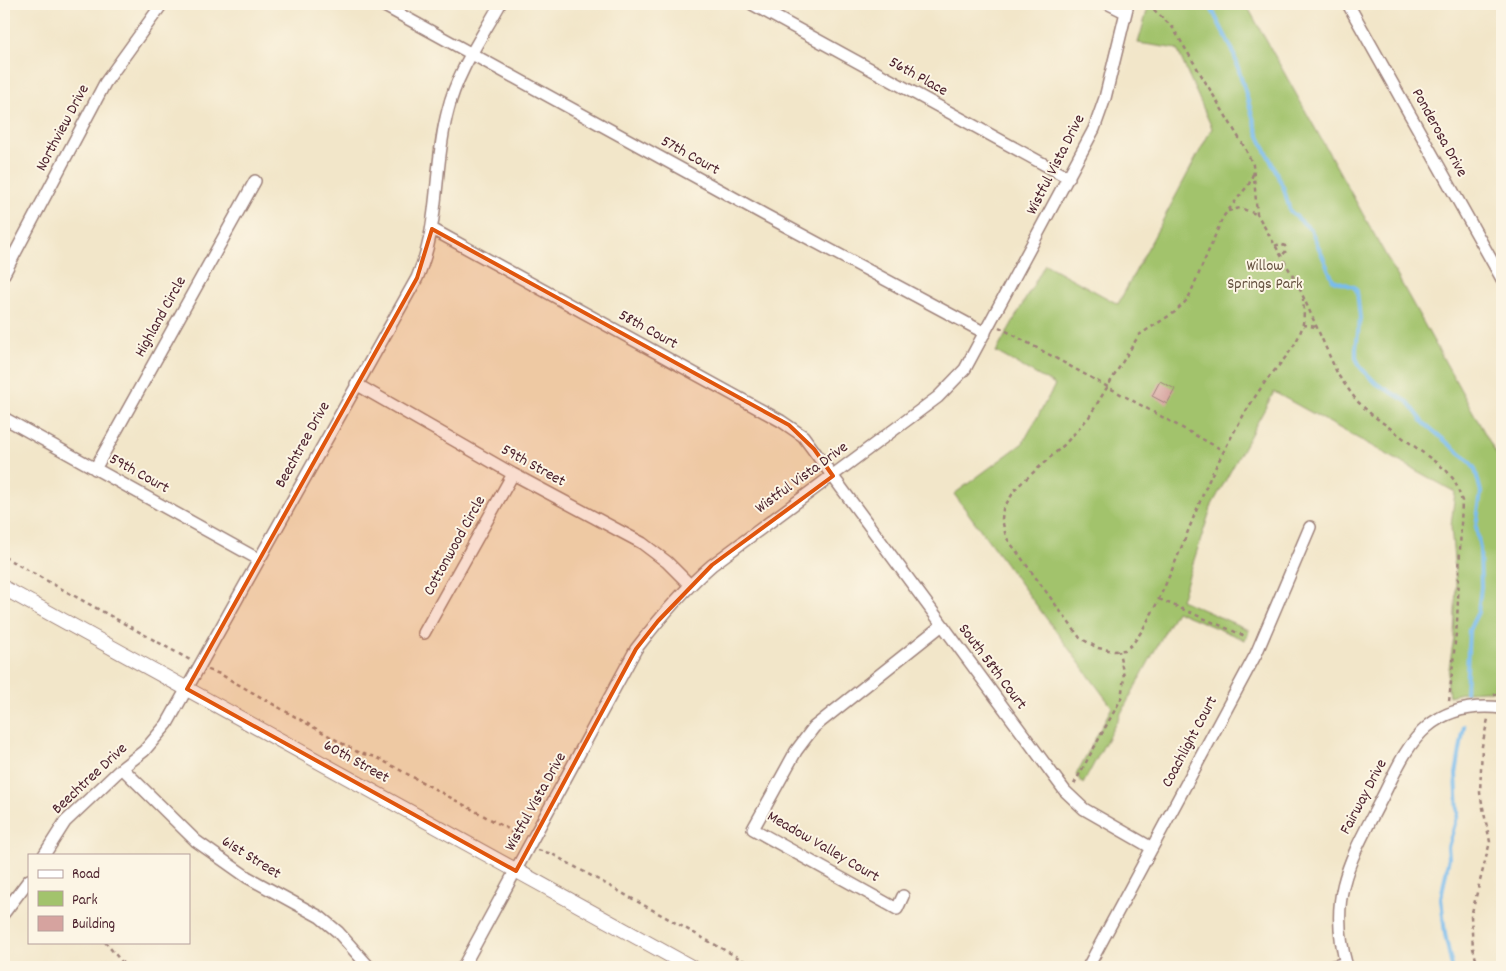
<svg xmlns="http://www.w3.org/2000/svg" width="1506" height="971" font-family="Dekko,sans-serif">
<rect width="100%" height="100%" fill="#fcf5e5"/>
<filter id="ink" filterUnits="userSpaceOnUse"><feTurbulence type="fractalNoise" baseFrequency=".02" numOctaves="2"/><feDisplacementMap in="SourceGraphic" scale="10" xChannelSelector="R" yChannelSelector="G"/><feConvolveMatrix kernelMatrix="1 2 1 2 8 2 1 2 1" color-interpolation-filters="sRGB"/></filter>
<filter id="wash" filterUnits="userSpaceOnUse"><feTurbulence type="fractalNoise" baseFrequency=".0096" numOctaves="4" result="noise"/><feDisplacementMap in="SourceGraphic" scale="20" xChannelSelector="R" yChannelSelector="G"/><feGaussianBlur stdDeviation="1.12" result="paint"/><feColorMatrix in="noise" values="0 0 0 0 0 0 0 0 0 0 0 0 0 0 0 0 0 1.4 0 .05"/><feComposite in="paint" operator="in"/></filter>
<g filter="url(#wash)">
<rect width="100%" height="100%" fill="#f2e6c9"/>
<path fill="#a2c36c" stroke="#76714c" d="M1149,4H1246L1502,464V690L1466,692L1449,696L1447,681L1454,637L1456,583L1451,526L1455,492L1274,392L1212,505L1181,600L1249,630L1245,640L1176,611L1083,784L1076,775L1112,707L954,494L1023,443L1055,385L996,352L1045,264L1118,304L1212,128L1177,49L1138,43Z"/>
<g fill="none" stroke-linecap="round" stroke-linejoin="round">
<path stroke="#78bcee" stroke-width="4" d="M1209,4L1233,51L1258,134L1284,189L1290,211L1311,230L1333,280L1354,287L1357,291L1360,318L1356,348V358L1361,368L1377,384L1408,402L1424,423L1469,461L1475,469L1481,492L1476,526L1480,549L1481,587L1478,612L1469,630L1466,692
M1452,967L1445,934L1441,898L1449,857L1448,847L1458,814L1456,774L1464,726"/>
</g>
<g id="blocks">
<path fill="#d6a39f" d="M1160,381L1175,389L1167,404L1152,396Z"/>
</g>
</g>
<g filter="url(#ink)">
<use href="#blocks" fill-opacity="0" stroke="#9e827a" stroke-width="1"/>
<g fill="none" stroke-linecap="round" stroke-linejoin="round">
<g stroke="#9e827a" stroke-width="14">
<path id="minor" d="M381,4L765,215L985,333
M752,4L1069,178
M1109,4L1125,12
M1348,4L1502,279
M432,229L781,421L803,436L1065,791L1084,809L1152,848
M4,274L105,83L162,4
M356,384L513,474L642,543L667,562L689,584
M4,418L258,559
M95,469L255,181
M424,633L513,474
M122,768L196,841L247,877L320,917L338,932L369,967
M44,855L65,822L122,768L144,751L167,724L417,278C441,224 433,165 448,110C457,72 482,37 500,4
M903,896L897,909L753,829L796,751L814,727L941,626
M4,913L29,880
M463,967L636,649C659,619 683,590 712,565L938,397L965,369L1094,129L1105,98L1128,4
M1088,967L1256,654L1310,527
M1330,967L1346,963
M1347,967C1326,894 1352,857 1384,794C1395,772 1407,744 1427,727C1448,709 1476,705 1502,708"/>
</g>
<g stroke="#9e827a" stroke-width="16">
<path id="tertiary" d="M4,588L691,967"/>
</g>
<path stroke="#9e827a" stroke-width="2.5" stroke-dasharray="4 4" stroke-linecap="butt" d="M1148,4L1173,28L1245,148L1253,165L1257,214L1298,285L1338,375L1357,401L1371,414L1446,470L1455,481L1462,501L1457,623L1449,702
M1253,174L1249,184L1223,217L1188,299L1175,312L1139,335L1089,417L1064,445L1017,487L1003,509L1002,519L1006,537L1080,638L1098,648L1114,651L1125,650C1152,635 1195,508 1212,474C1227,445 1242,415 1261,388C1273,370 1292,354 1300,333C1305,322 1304,311 1303,299
M1228,211L1240,208L1256,214
M1275,246L1280,244L1285,246L1286,251L1281,257
M1303,325L1316,327
M999,327L1224,451
M4,557L190,660
M1159,599L1247,637
M1502,620V657
M208,670L220,674L359,753L376,757L510,830L513,838L520,841
M1494,695L1502,693
M1074,784L1121,699L1124,677L1119,651
M538,850L552,854L755,967
M105,942L126,967
M1478,967L1473,948L1471,916L1490,842L1480,793L1482,746L1488,719"/>
<use href="#minor" stroke="#fff" stroke-width="11"/>
<use href="#tertiary" stroke="#fff" stroke-width="14"/>
</g>
</g>
<path fill="#e0560e" fill-opacity="0.2" stroke="#e0560e" stroke-width="4" stroke-linejoin="round" d="M432,229L789,425L814,449L833,476L712,565L658,621L636,649L516,871L187,689L417,278Z"/>
<g text-anchor="middle" dominant-baseline="central" stroke-width="4" stroke-linejoin="round" paint-order="stroke">
<g font-size="16" fill="#4a1f2b" stroke="#fcf5e5">
<text transform="translate(918 77) rotate(29)">56th Place</text>
<text transform="translate(63 128) rotate(-62)">Northview Drive</text>
<text transform="translate(1439 133) rotate(61)">Ponderosa Drive</text>
<text transform="translate(690 156) rotate(29)">57th Court</text>
<text transform="translate(1056 165) rotate(-63)">Wistful Vista Drive</text>
<text transform="translate(161 317) rotate(-61)">Highland Circle</text>
<text transform="translate(648 330) rotate(29)">58th Court</text>
<text transform="translate(303 445) rotate(-61)">Beechtree Drive</text>
<text transform="translate(533 466) rotate(29)">59th Street</text>
<text transform="translate(139 474) rotate(29)">59th Court</text>
<text transform="translate(802 478) rotate(-36)">Wistful Vista Drive</text>
<text transform="translate(455 546) rotate(-61)">Cottonwood Circle</text>
<text transform="translate(992 667) rotate(53)">South 58th Court</text>
<text transform="translate(1190 742) rotate(-62)">Coachlight Court</text>
<text transform="translate(356 762) rotate(29)">60th Street</text>
<text transform="translate(90 779) rotate(-43)">Beechtree Drive</text>
<text transform="translate(1364 797) rotate(-62)">Fairway Drive</text>
<text transform="translate(536 802) rotate(-61)">Wistful Vista Drive</text>
<text transform="translate(823 847) rotate(30)">Meadow Valley Court</text>
<text transform="translate(251 858) rotate(32)">61st Street</text>
</g>
<g font-size="16" fill="#64503e" stroke="#fcf5e5">
<text x="1265" y="266">Willow<tspan x="1265" dy="18">Springs Park</tspan></text>
</g>
</g>
<rect width="1506" height="971" fill="none" stroke="#fcf5e5" stroke-width="20"/>
<rect x="28" y="854" width="162" height="90" fill="#fcf5e5" stroke="#b59f9b"/>
<rect x="38" y="870" width="25" height="8" fill="#ffffff" stroke="#b59f9b"/>
<text x="72" y="878" font-size="15" fill="#4a1f2b">Road</text>
<rect x="38" y="891" width="25" height="15" fill="#a2c36c" stroke="#b59f9b"/>
<text x="72" y="904" font-size="15" fill="#4a1f2b">Park</text>
<rect x="38" y="916" width="25" height="15" fill="#d6a39f" stroke="#b59f9b"/>
<text x="72" y="928" font-size="15" fill="#4a1f2b">Building</text>
</svg>
